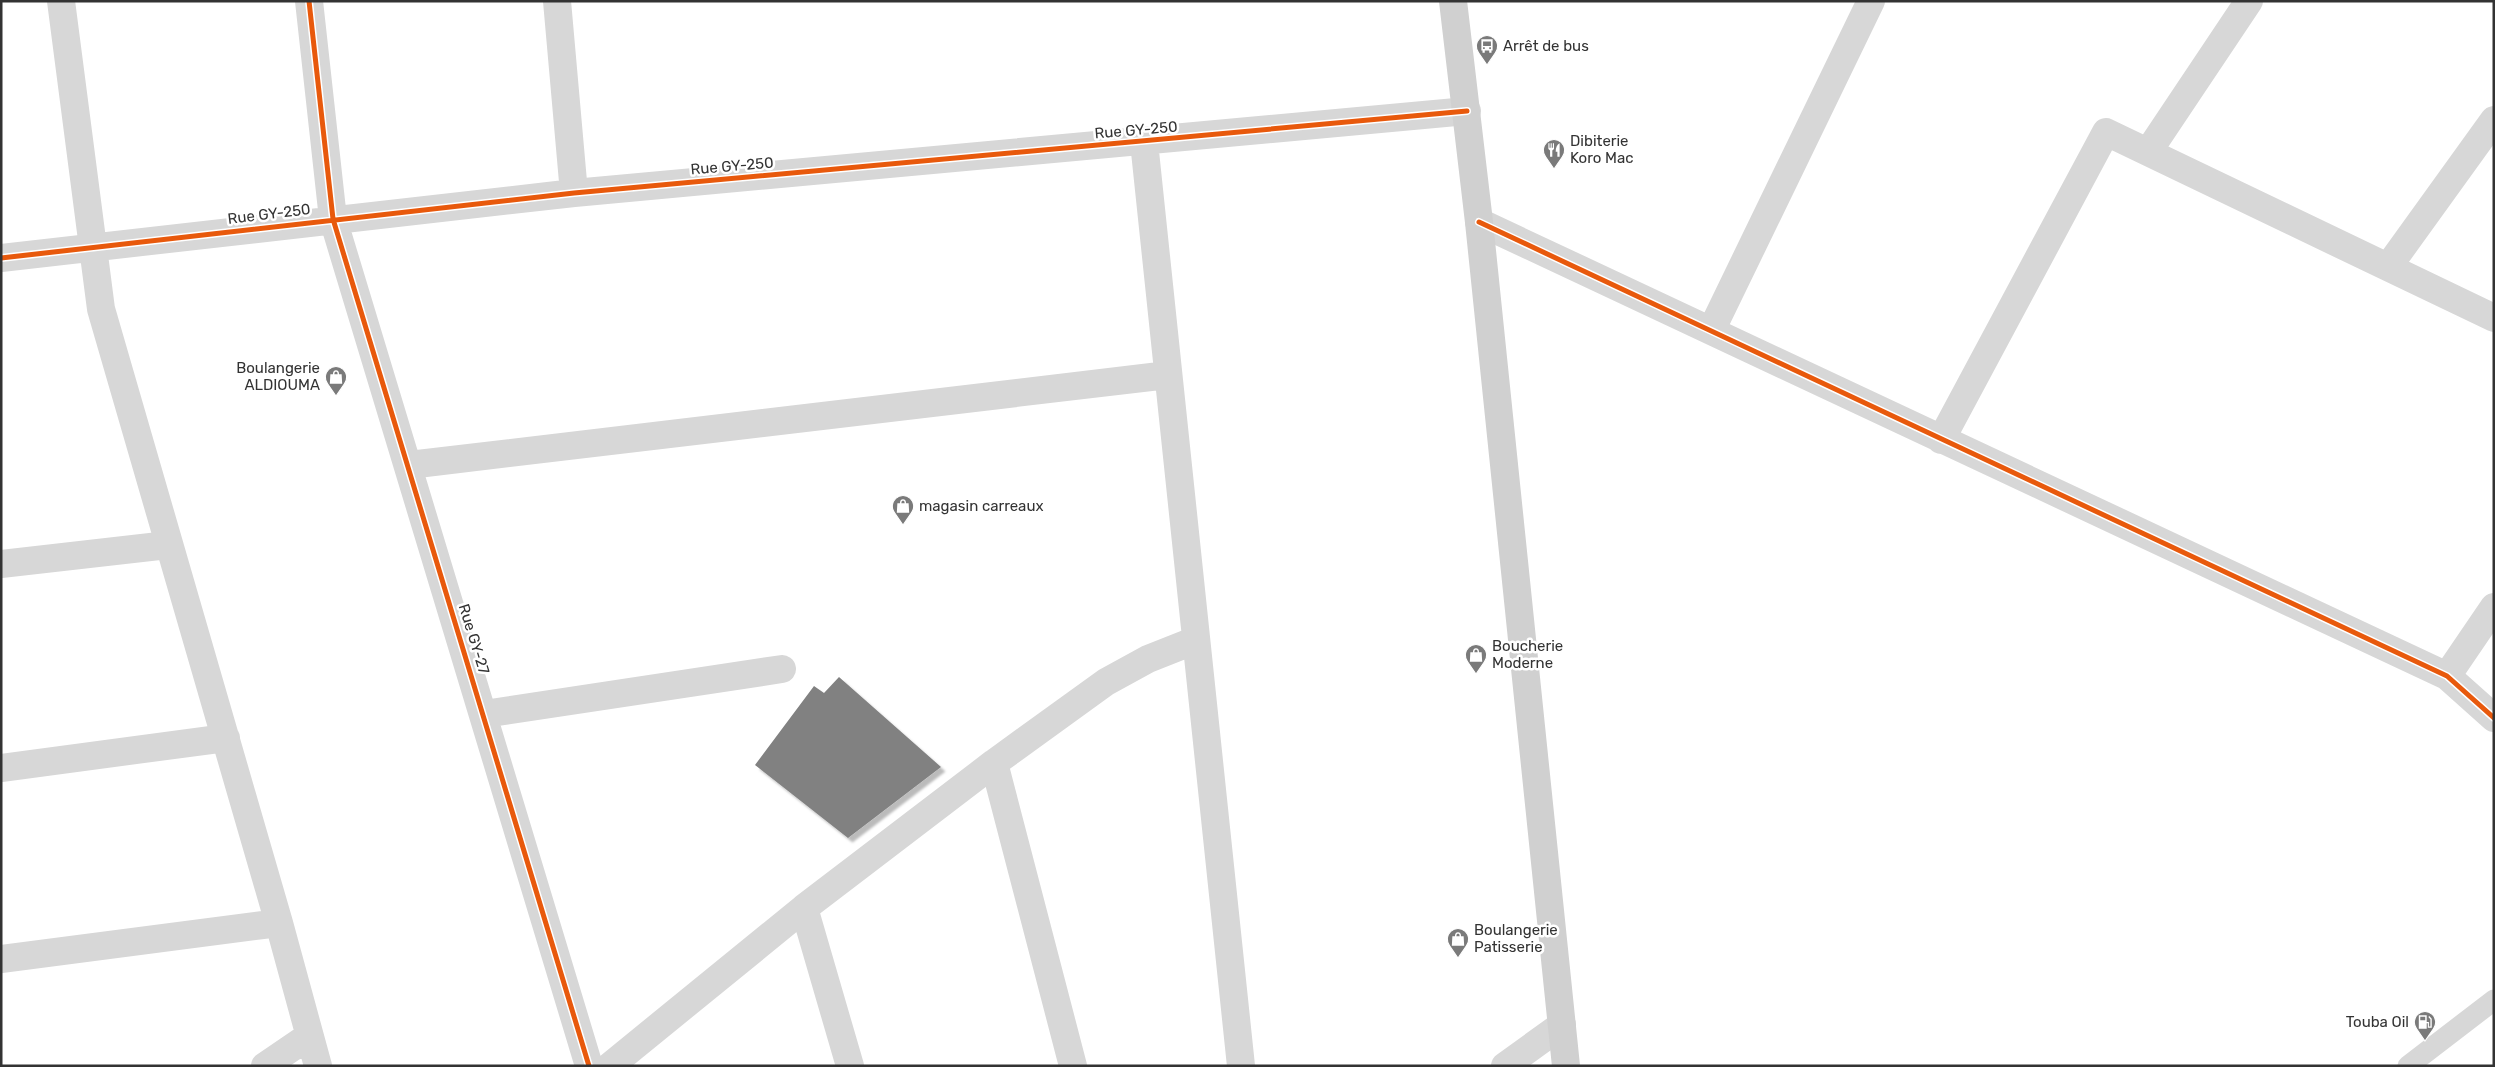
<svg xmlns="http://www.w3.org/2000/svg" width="2495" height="1067" font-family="Rubik,sans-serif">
<defs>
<filter id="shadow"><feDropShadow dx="4.5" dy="4.5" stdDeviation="1" flood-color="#0004"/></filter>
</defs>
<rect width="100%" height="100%" fill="#fff"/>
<path fill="#818181" filter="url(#shadow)" d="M839,677L941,767L848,838L755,765L814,686L824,693Z"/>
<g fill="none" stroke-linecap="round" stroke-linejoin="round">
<path stroke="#d7d7d7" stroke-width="21" d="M2408,1066L2494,1000"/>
<path stroke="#d7d7d7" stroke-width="28" d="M61,1L101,309L279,923L318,1066
M309,1L333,219L589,1066
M557,1L574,193
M1144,142L1241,1066
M2148,152L2249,1
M1479,222L2447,676L2494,718
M1,258L574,193L1467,111
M2388,267L2494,120
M1711,331L1871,1
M1941,440L2106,132L2494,318
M409,465L1168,375
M1,564L168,545
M2447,676L2494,607
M484,714L782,669
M994,763L1073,1066
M1,768L226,738
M804,908L850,1066
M1,959L279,923
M265,1066L309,1036
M610,1066L804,908L994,763L1106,682L1148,659L1196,640
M1505,1066L1562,1025"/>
<path stroke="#d0d0d0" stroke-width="28" d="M1453,1L1479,222L1566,1066"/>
<g stroke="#fff" stroke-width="8">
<path id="cycleway" d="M309,1L333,219L589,1066
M1479,222L2447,676L2494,718
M1,258L574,193L1467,111"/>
</g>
<use href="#cycleway" stroke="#e8590c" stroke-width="5"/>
</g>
<defs>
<g id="bus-pin" transform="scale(1.125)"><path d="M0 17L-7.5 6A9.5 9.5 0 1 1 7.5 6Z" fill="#7a7a7a" stroke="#fff"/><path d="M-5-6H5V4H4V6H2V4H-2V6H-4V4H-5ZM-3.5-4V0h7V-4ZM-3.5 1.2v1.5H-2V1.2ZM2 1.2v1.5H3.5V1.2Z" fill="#fff"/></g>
<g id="restaurant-pin" transform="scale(1.125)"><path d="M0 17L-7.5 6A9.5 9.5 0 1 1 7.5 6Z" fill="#7a7a7a" stroke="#fff"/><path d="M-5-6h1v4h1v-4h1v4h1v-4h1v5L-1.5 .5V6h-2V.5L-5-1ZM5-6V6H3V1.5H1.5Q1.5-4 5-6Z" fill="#fff"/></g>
<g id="shop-pin" transform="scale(1.125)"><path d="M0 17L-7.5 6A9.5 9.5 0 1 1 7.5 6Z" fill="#7a7a7a" stroke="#fff"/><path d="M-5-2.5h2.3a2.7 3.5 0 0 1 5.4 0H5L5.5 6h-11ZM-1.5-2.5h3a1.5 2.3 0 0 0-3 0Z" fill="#fff"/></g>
<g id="fuel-pin" transform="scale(1.125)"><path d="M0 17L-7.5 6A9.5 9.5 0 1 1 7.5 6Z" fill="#7a7a7a" stroke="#fff"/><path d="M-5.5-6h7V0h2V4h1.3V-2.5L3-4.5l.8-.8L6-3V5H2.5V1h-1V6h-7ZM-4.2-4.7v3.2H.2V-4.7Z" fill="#fff"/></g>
</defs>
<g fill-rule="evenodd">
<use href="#bus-pin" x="1487" y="46"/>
<use href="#restaurant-pin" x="1554" y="150"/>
<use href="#shop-pin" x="336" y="377"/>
<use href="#shop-pin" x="903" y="506"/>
<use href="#shop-pin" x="1476" y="655"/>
<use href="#shop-pin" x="1458" y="939"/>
<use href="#fuel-pin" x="2425" y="1022"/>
</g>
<g text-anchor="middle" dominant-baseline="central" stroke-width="5" stroke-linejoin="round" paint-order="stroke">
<g font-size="15" fill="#333" stroke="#fff" text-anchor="start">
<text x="1503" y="46">Arrêt de bus</text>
<text x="1570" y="141">Dibiterie<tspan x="1570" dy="17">Koro Mac</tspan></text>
<text x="320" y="368" text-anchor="end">Boulangerie<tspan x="320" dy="17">ALDIOUMA</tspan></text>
<text x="919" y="506">magasin carreaux</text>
<text x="1492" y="646">Boucherie<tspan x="1492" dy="17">Moderne</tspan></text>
<text x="1474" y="930">Boulangerie<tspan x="1474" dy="17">Patisserie</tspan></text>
<text x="2409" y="1022" text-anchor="end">Touba Oil</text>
</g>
<g font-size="15" fill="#333" stroke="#fff">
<text transform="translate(1136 130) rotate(-5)">Rue GY-250</text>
<text transform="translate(732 166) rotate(-5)">Rue GY-250</text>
<text transform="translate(269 214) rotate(-7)">Rue GY-250</text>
<text transform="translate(474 639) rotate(73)">Rue GY-27</text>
</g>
</g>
<rect width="2495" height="1067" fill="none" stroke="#333333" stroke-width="5"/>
</svg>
